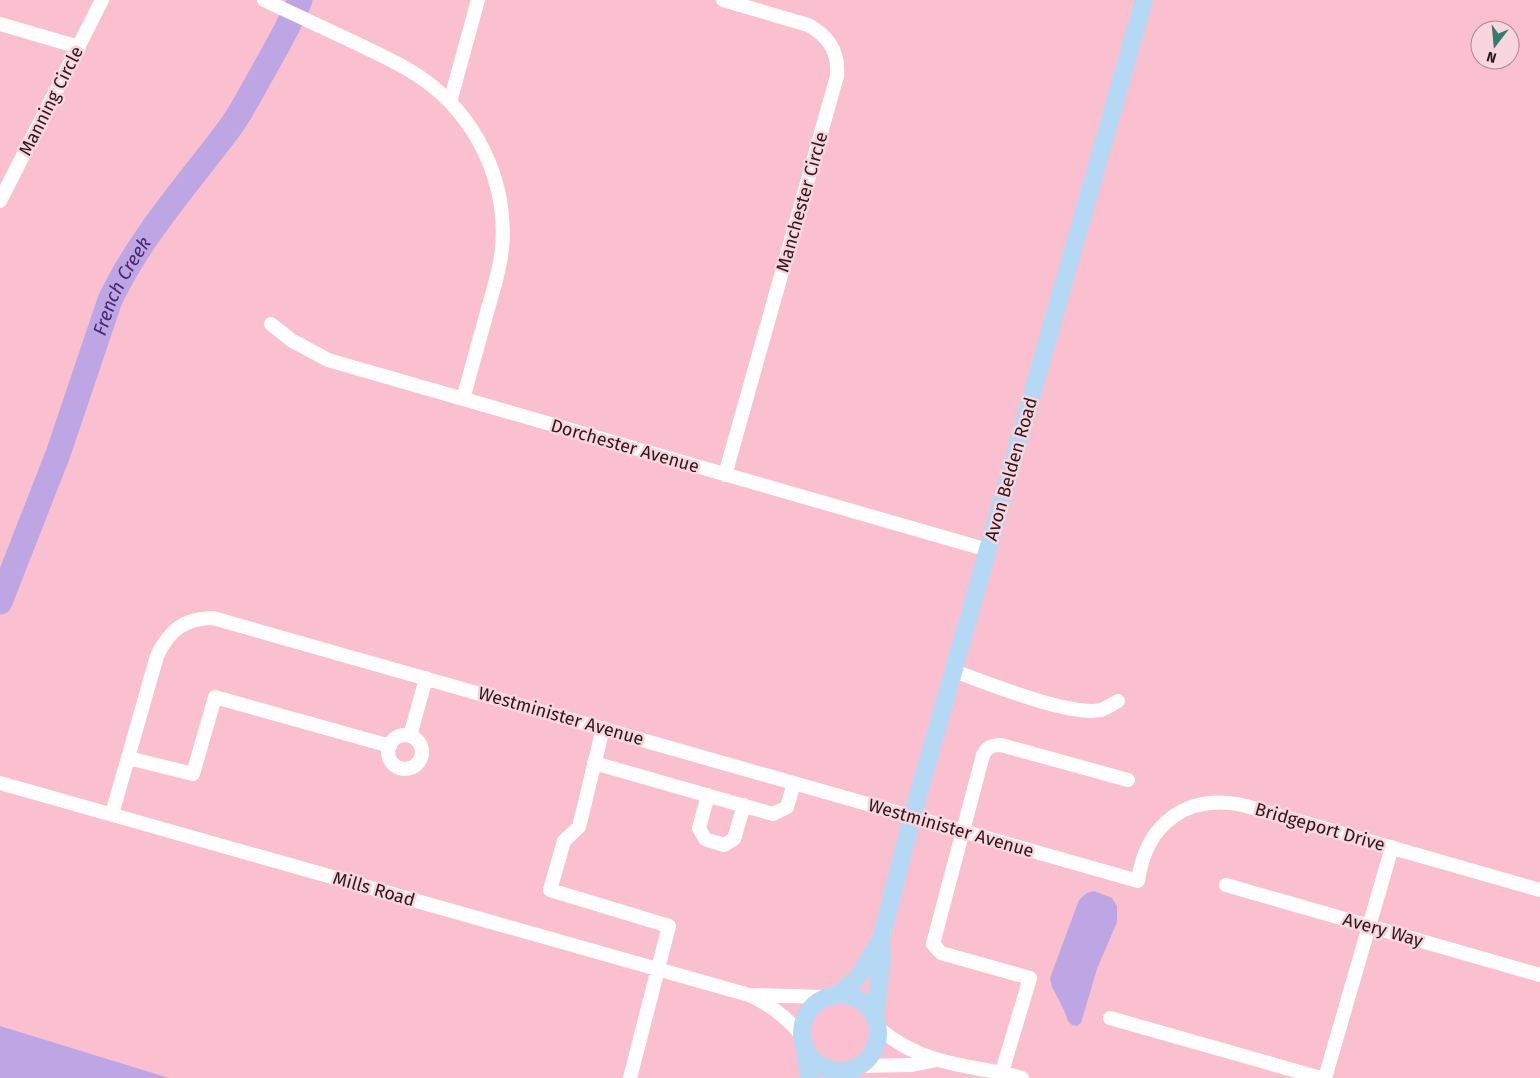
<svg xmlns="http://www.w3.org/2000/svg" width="1540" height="1078" font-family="'Fira Sans',sans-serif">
<rect width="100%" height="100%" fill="#fbc0cf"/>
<path fill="#bea6e5" d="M1094,891L1112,898L1117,906V922L1097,969L1081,1023L1077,1026L1072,1025L1068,1021L1064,1010L1052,987L1050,978L1079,900L1087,893Z
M0,1026L169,1078H0Z"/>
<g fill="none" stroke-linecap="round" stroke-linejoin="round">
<path stroke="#bea6e5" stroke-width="25" id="s1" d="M0,602L58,454L110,300C140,237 187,185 229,129C241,113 250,95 260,77C274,52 289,27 300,0"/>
<path stroke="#fff" stroke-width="14" d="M264,0C296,15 328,30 360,45C380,55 401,64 420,77C476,115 508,181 502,249C500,270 493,291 487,312C479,341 471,370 463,399
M723,0L808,25C829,36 839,52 837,76L725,475
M0,24L79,47
M450,102L478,0
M0,201L102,0
M271,324L291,340L328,360L988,550
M954,671C985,682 1070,717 1101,710C1106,708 1113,704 1118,701
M603,728L579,827L564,841L550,890L669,926L630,1078
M388 752a17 17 0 1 1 34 0a17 17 0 1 1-34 0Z
M410,736L426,678
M128,758L193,774L215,697L390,746
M594,763L773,814L787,807L794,783
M0,783L749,995C771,1005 787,1017 802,1036
M708,795L699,828L705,839L724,845L734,839L744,805
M112,814L157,656C169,630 185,618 213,618L1138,881C1146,823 1188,792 1246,806L1540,890
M1226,885L1540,975
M755,995L826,997
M1110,1018L1321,1078
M877,1027C895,1042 916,1054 939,1060C966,1068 995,1070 1022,1078
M858,1066L912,1065L937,1060
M1002,1072L1030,978L941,953L933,944L983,755C987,747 992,745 1001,745L1128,780
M1325,1078L1392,847"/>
<path stroke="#b5d9f5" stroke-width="18" d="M838,995L859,976L881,939
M802 1033a38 38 0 1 1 76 0a38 38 0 1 1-76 0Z
M875,1018L882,957L881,939L912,817L1144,0
M805,1049L809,1078"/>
</g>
<g text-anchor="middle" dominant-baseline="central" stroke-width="5" stroke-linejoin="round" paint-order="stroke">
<g font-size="18" fill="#2d181e" stroke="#f9d5dd">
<text transform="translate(51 101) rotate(-63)">Manning Circle</text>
<text transform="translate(802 202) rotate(-74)">Manchester Circle</text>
<text transform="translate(625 446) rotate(16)">Dorchester Avenue</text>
<text transform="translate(1011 469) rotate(-74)">Avon Belden Road</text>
<text transform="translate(561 716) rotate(16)">Westminister Avenue</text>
<text transform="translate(1320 827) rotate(16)">Bridgeport Drive</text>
<text transform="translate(951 828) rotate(16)">Westminister Avenue</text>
<text transform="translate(374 889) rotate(16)">Mills Road</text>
<text transform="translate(1383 930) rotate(16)">Avery Way</text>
</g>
<g font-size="19" font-style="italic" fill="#492770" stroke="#f9d5dd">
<text stroke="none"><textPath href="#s1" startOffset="339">French Creek</textPath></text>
</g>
</g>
<g transform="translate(1495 45) rotate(196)"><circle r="24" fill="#f9d5dd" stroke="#a78991"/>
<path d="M0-4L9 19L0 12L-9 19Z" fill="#367b71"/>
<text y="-8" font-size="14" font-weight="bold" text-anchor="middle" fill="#2d181e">N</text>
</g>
</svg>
